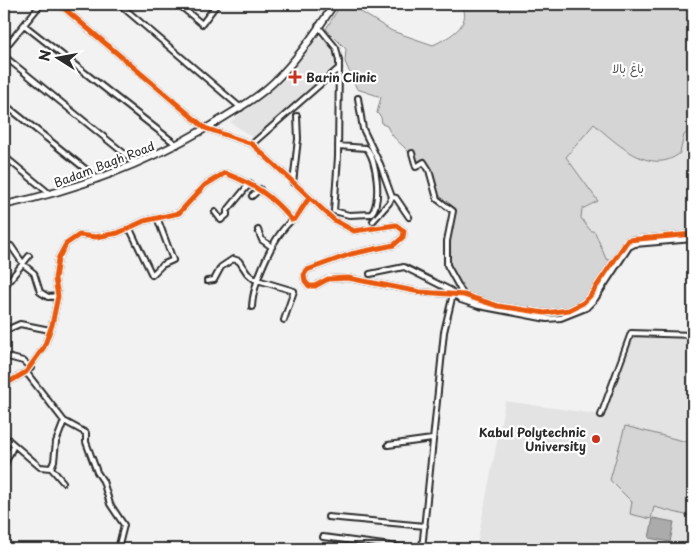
<svg xmlns="http://www.w3.org/2000/svg" width="697" height="553" font-family="'Playpen Sans','Playpen Sans Arabic',sans-serif">
<rect width="100%" height="100%" fill="#f2f2f2"/>
<filter id="ink" filterUnits="userSpaceOnUse"><feTurbulence type="fractalNoise" baseFrequency=".02" numOctaves="2"/><feDisplacementMap in="SourceGraphic" scale="10" xChannelSelector="R" yChannelSelector="G"/><feConvolveMatrix kernelMatrix="1 2 1 2 8 2 1 2 1" color-interpolation-filters="sRGB"/></filter>
<g filter="url(#ink)">
<path fill="#e3e3e3" d="M318,37L328,43L338,63L253,138L230,122L284,80Z
M594,123L629,152L680,153L684,135L693,128V239L635,244L629,247L618,263L606,259L595,232L587,227L580,214L582,209L597,202L566,157Z
M634,334L693,337V549H476L505,401L603,415L631,335Z"/>
<path fill="#d5d5d5" stroke="#808080" d="M341,4H348L392,31L433,45C450,37 472,26 462,4H693V128L684,135L680,153C651,177 616,143 594,124L566,157L598,201L582,209L581,218L590,230L595,232L606,259L618,263C599,293 588,317 547,319L465,301C463,290 455,283 450,273C441,256 450,231 453,213L437,199L424,162L416,167C409,144 395,145 387,126L382,124L381,117L377,113L381,97L357,89L345,62L346,49L326,29Z
M625,426L691,443L693,437V517L654,507L651,519L630,514L632,502L610,480Z"/>
<path fill="#ababab" stroke="#787878" d="M653,518L674,522L670,542L649,538Z"/>
<g fill="none" stroke-linecap="round" stroke-linejoin="round">
<g stroke="#2b2b2b" stroke-width="8">
<path id="street" d="M59,4L205,128L252,144L334,220L354,231L396,225L404,231L403,237L394,245L351,254L307,270L304,275L305,281L309,286H315L328,279L348,278L420,292L464,295L498,306L545,313L569,310L583,303L590,296L628,240L693,234
M119,4L241,108
M178,4L202,24L217,4
M24,25L177,145
M318,26L336,48L339,61L338,157L334,211L349,215L371,214C382,203 377,158 366,148L338,146
M4,49L41,4
M4,56L136,163
M358,98L363,129L380,164L392,197L389,203L373,221
M4,104L98,179
M252,144L339,68
M412,153L416,167L424,162L429,170L437,199L453,211L447,241V265L464,296
M4,156L50,194
M293,183L298,139L297,116
M252,196L260,189
M392,197L396,198L409,217
M215,212L221,220L227,215V211L250,183
M130,229L152,275L162,265L173,260L158,220
M258,230L262,240L272,247
M11,246L24,265L34,273L40,292L48,297L58,296
M370,274L404,267L450,290L461,300L479,306L547,319L561,318L586,308L595,299L629,247L635,244L693,239
M207,281L214,280L221,267L233,259L239,261L247,273L254,279L294,291L284,320
M4,287L29,256
M252,307C253,283 273,236 292,220
M4,331L20,324L50,330
M4,356L23,361L31,368
M26,372L64,421L86,433V442L97,472L103,481L110,504L124,525L118,549
M4,385L26,372L44,347L52,325L58,296L55,279L58,259L66,244L79,235L96,237L118,233L144,221L179,213L205,185L225,173C255,185 271,195 292,220L295,219L309,198
M601,415L631,333L693,335
M4,436L40,467L51,468L63,482
M388,445L432,439
M4,466L14,445
M51,468L54,461L56,442L64,421
M328,517L425,526
M323,537L414,549
M422,549L444,332L453,294"/>
</g>
<g stroke="#2b2b2b" stroke-width="9">
<path id="primary" d="M4,205C77,190 144,164 208,127C231,113 255,100 274,82C298,59 317,31 334,4"/>
</g>
<use href="#street" stroke="#fff" stroke-width="4"/>
<use href="#primary" stroke="#fff" stroke-width="5.5"/>
<g stroke="#fff" stroke-width="8">
<path id="cycleway" d="M59,4L205,128L252,144L334,220L354,231L396,225L404,231L403,237L394,245L351,254L307,270L304,275L305,281L309,286H315L328,279L348,278L420,292L464,295L498,306L545,313L569,310L583,303L590,296L628,240L693,234
M4,385L26,372L44,347L52,325L58,296L55,279L58,259L66,244L79,235L96,237L118,233L144,221L179,213L205,185L225,173C255,185 271,195 292,220L295,219L309,198"/>
</g>
<use href="#cycleway" stroke="#e8590c" stroke-width="5"/>
</g>
</g>
<g fill="#c8321e" stroke="#fff" stroke-width="2">
<path d="M292.5 69.5h5v5h5v5h-5v5h-5v-5h-5v-5h5z"/>
<circle cx="596" cy="439" r="5"/>
</g>
<g text-anchor="middle" dominant-baseline="central" stroke-width="4.5" stroke-linejoin="round" paint-order="stroke">
<g font-size="12" fill="#565656" stroke="#fff">
<text x="628" y="68">باغ بالا</text>
</g>
<g font-size="12" font-weight="bold" fill="#2b2b2b" stroke="#fff" text-anchor="start">
<text x="306" y="77">Barin Clinic</text>
<text x="586" y="432" text-anchor="end">Kabul Polytechnic<tspan x="586" dy="14">University</tspan></text>
</g>
<g font-size="12" fill="#2b2b2b" stroke="#fff">
<text transform="translate(104 164) rotate(-21)">Badam Bagh Road</text>
</g>
</g>
<rect width="697" height="553" fill="none" stroke="#fff" stroke-width="20"/>
<rect x="10" y="10" width="677" height="533" fill="none" stroke="#2b2b2b" stroke-width="2" filter="url(#ink)"/>
<g transform="translate(58 58) rotate(281)" stroke="#ffffff" stroke-width="4" paint-order="stroke">
<path d="M0-4L9 19L0 12L-9 19Z" fill="#2b2b2b"/>
<text y="-8" font-size="14" font-weight="bold" text-anchor="middle" fill="#2b2b2b">N</text>
</g>
</svg>
